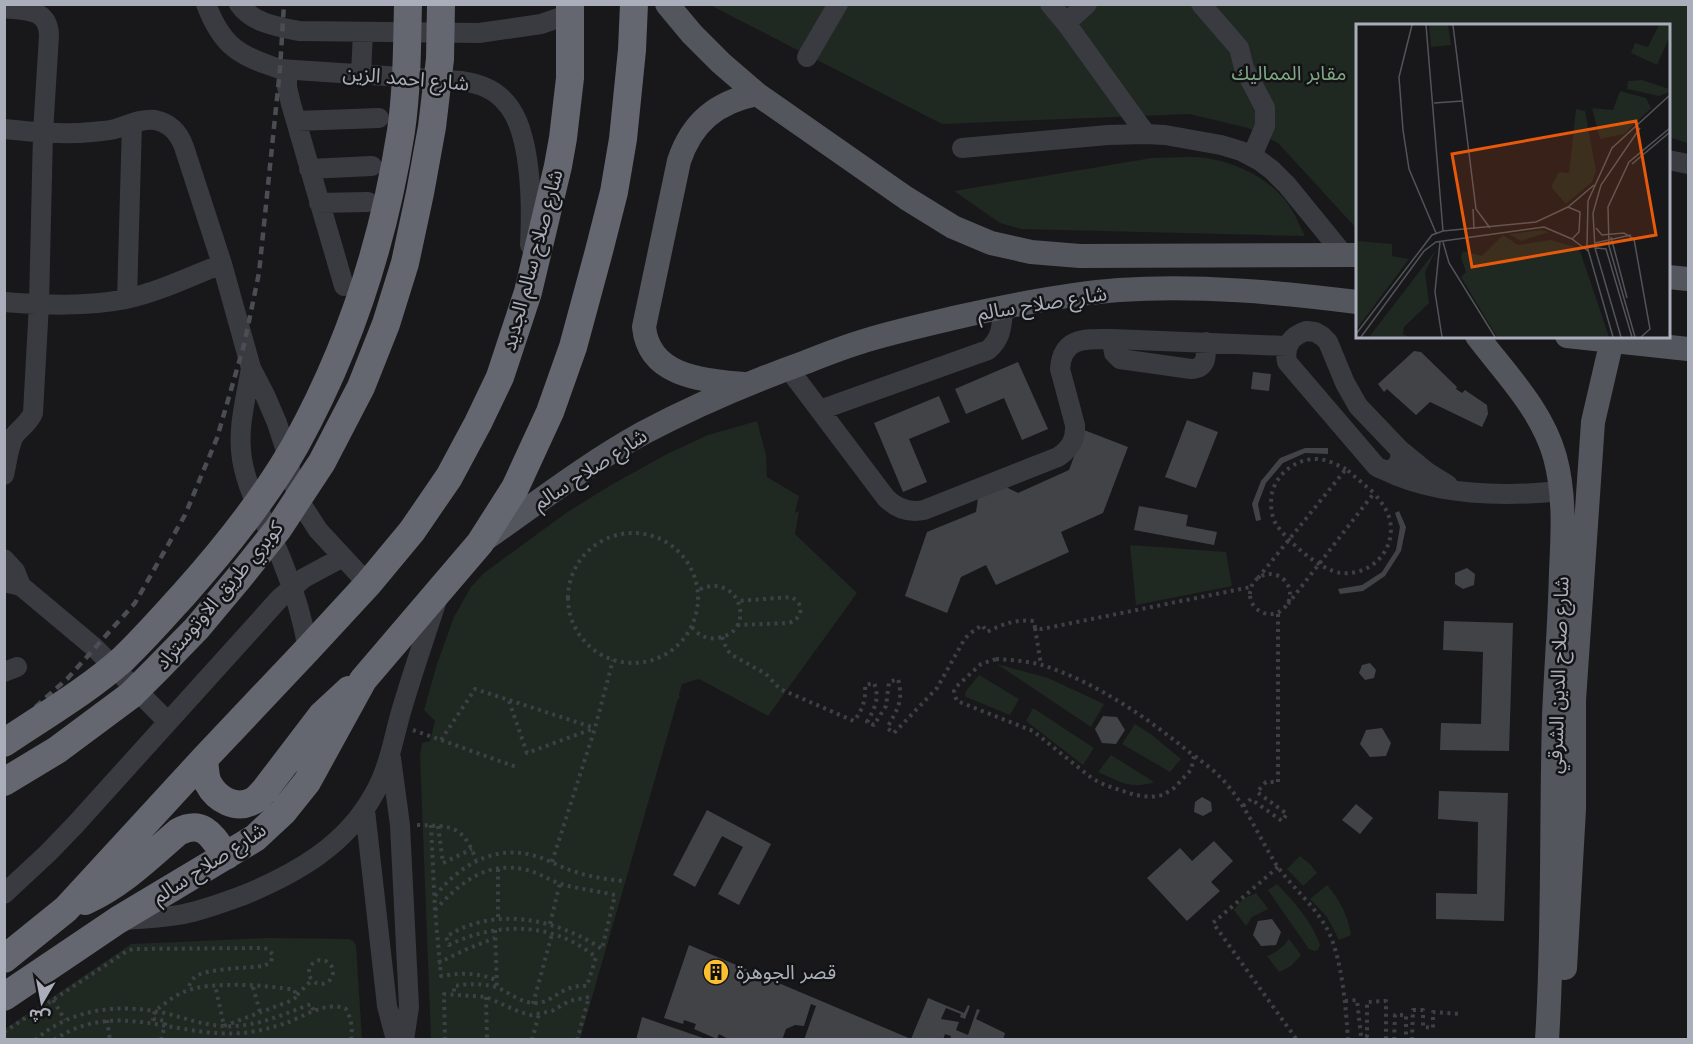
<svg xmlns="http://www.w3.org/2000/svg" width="1693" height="1044" font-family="Arial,'Noto Sans Arabic',sans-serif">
<rect width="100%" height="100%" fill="#18181a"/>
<path fill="#1f2821" d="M710,5H1688V143L1668,137V26H1357V229L1278,143L1248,128L1189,114L942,124Z
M1187,157C1195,157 1203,157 1211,159C1240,164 1274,181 1290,207C1296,216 1300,227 1305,236L1021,229L1000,223L954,191L1152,158Z
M757,421L766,455L767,477L799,496L795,513L799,511L795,534L857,593L768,716L699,679L682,684L679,695L680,698L678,699L580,1039H431L420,756L422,743L430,741L435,721L424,710L437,664L454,617L471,587L484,573L566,513L611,485L667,454L708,435Z
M1130,545L1226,552L1232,586L1136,605Z
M997,664L1048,678L1104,704L1091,727Z
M979,675L1019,699L1010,715L966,697L965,695L966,691Z
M1033,708L1094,748L1083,765L1026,721Z
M1135,724L1152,735L1181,759L1170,772L1122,744Z
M1111,755L1154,782C1131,790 1118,781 1098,772Z
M1300,856L1311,865L1317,873L1303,886L1287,869Z
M1277,884C1295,903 1311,920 1320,945L1318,950L1315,951L1309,949L1268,890Z
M1327,885C1340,900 1348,916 1351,935L1339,940L1327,917L1310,899Z
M1256,893L1268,909L1252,917L1246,926L1234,910L1243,899Z
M268,938L349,939L353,941L356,945L362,1039H5V1029L131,944Z
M1289,939L1301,955L1291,966L1279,972L1267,956C1277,952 1283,947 1289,939Z"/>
<path fill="#424347" d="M1414,351L1421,352L1457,387L1456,389L1462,393L1465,390L1487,405L1488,414L1482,427L1430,402L1416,415L1387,389L1384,392L1378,384Z
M1018,362L1048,429L1022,440L1004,398L966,414L955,389Z
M1253,372L1271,374L1269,391L1251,389Z
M939,396L950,422L909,439L927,482L903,492L874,423Z
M1187,420L1218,432L1196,488L1165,477Z
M1084,430L1128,447L1103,513L1061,532L1069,552L996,585L986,565L961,577L947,613L905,596L927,532L976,512L978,498L1004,486L1018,493L1069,470Z
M1305,448H1328V454L1305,453L1283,463L1266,483L1258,504L1261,520L1256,521L1252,504L1261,481L1280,458Z
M1139,506L1188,515L1186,526L1217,532L1214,545L1134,530Z
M1399,511L1406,527L1401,551L1385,576L1363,591L1340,594L1338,589L1362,585L1382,572L1396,550L1400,527L1395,513Z
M1467,568L1475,574L1474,585L1463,589L1455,584V573Z
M1444,621L1513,623L1509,751L1440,750L1441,723L1481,724L1483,652L1443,650Z
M1370,663L1376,670L1374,678L1365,680L1359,673L1362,665Z
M1103,716L1117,717L1125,730L1116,744L1102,743L1095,729Z
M1382,728L1391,743L1386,756L1370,757L1360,744L1366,730Z
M1439,791L1508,793L1504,921L1436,919V893L1477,894L1478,822L1438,819Z
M1202,797L1211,802L1212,811L1203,816L1194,812L1195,802Z
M1356,804L1373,818L1360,834L1342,820Z
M707,810L771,844L739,905L718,894L743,847L722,836L695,887L673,875Z
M1214,841L1233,861L1211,882L1220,891L1187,921L1147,878L1180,848L1192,861Z
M1272,919L1281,932L1276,945L1261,946L1253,935L1258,921Z
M689,945L911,1039L928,998L964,1013L968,1005L970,1006L965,1019L960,1017L961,1014L946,1008L941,1019L959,1022L956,1030L968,1035L977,1009L980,1010L976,1019L1005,1033L1003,1040H950L951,1036L945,1034L943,1040H816L811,1038V1040H804L816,1006L811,1004L804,1026L795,1025L786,1029L782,1040H730L719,1034L717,1039L694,1029L696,1024L684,1020L683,1024L664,1018Z
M642,1017L706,1039V1040H636Z"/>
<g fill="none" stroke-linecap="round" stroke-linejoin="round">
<path stroke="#3e4046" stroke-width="4" stroke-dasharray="3 4.5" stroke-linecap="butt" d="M1346,469C1337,465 1327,459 1316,459C1296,459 1277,473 1272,493C1270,502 1271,516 1276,524C1287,541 1321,571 1341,573C1371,576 1396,550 1390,521C1388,510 1381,502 1374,493
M568 598a65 65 0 1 1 130 0a65 65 0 1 1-130 0Z
M1250 594a20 20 0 1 1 40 0a20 20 0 1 1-40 0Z
M1258,578L1346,469L1374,493L1288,604
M737,625L789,623C804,618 804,603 791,597L738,601
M692,627C698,635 707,640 717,638C758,633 741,570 698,590
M1035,628L1041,665
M722,637L727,650L732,655L766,674L780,689L854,721C863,709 866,700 865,685L874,683C880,698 875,708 867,722L874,725L886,706L889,682L898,679C904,701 897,710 887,728L894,733L937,688L964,640L969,634L982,625L987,632C1003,624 1016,619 1034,621L1035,628L1042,629L1251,587
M996,659C1011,660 1028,661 1042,665C1098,683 1149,719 1194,756L1191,770L1174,788L1163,795L1151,797L1135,795L1105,785L1093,779L1033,731L957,701L955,696L954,691L957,686L981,664Z
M509,701L527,753L595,728
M413,730L519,768
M441,740L475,689L595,728
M1195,756C1203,763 1213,769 1220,777C1245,802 1258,836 1277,866C1292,887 1313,904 1326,927C1342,955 1346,1008 1348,1040
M1243,806L1251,799L1282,821L1287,814L1257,792L1266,782H1278V613
M417,825C452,826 463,825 476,860
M431,825L435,910L441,976C460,973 477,972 496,980
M438,826L443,863L472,849
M552,862L595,728L613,660
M1278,867L1213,923L1297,1040
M498,869V919
M435,896C459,866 493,845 532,855C548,859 561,868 576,872C591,877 606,879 622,881
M435,910C460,883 486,860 527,870C539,873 549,880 561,884C579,889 597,891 615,895L602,949C557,919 494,905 446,937L449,945C487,926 534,922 573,942C581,946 589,952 596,957L587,986C560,984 555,1003 535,1003C520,1003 509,992 496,987C482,983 468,984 454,986V994
M550,924L560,883
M495,930L497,988
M309 972a12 12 0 1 1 24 0a12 12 0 1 1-24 0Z
M438,963L467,949L495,938
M253,987L260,1012
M297,995L312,980
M486,997L487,1040
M53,1000L65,1020
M1345,1001L1357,1000L1361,1036H1367V1002L1386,1001V1040
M533,1004L552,934
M107,1020L110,1040
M4,1032L127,951L133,949L264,948L268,949L273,955L271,962L264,966C249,968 204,968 194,978C191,981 189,986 187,990
M35,1040C73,1007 122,1003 169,1014C187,1019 204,1025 223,1026C254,1028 282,1015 311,1004L314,1011
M54,1040C116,998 174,1038 241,1033C256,1032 271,1028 286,1023C303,1017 327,1000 346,1009C351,1018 353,1029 351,1040
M161,1040L166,1021L153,1019L155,1011C164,1004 175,995 186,991C210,981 269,985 294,990L297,996L293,1000L224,1026L215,985
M445,1040L444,994L486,997L520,1012L531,1015L552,1011L569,1001L589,997L577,1040
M532,1040L539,1014
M1394,1040L1395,1015H1406V1040
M1412,1040L1413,1010H1423V1027L1433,1028V1012L1462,1014"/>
<path stroke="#3a3b41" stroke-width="20" d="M206,4C222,47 240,56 280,69L462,81C480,84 495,89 507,104C532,133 532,207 530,245
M239,4C252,23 278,27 299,31L479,33L541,24L570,14
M1050,4L1066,23L1146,134
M1201,4L1239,48L1244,68L1265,108V126L1252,156
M4,8C26,11 48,8 49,35L43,133L39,304L33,413C29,423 20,428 14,436C8,448 7,463 4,475
M1066,23L1087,4
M807,57L838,4
M287,70V87L291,104L344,286
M361,74L363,32
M296,121L379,118
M4,129C33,132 63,135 92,132C100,131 108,131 115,129C128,125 142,118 155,120C170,123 179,133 184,147L222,264L251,368L265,395L277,423L286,451L293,482L300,502L318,530L368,584
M962,148L1108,135L1146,134L1165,135L1221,145L1241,151L1260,161L1272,170L1287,185L1344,255
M1668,160L1688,164
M309,169L372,166
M319,203L368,202
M127,299L132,124
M4,302C45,305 86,307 126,299C159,292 191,276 222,264
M1306,331L1315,332L1322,336L1328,342L1345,383L1358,406L1399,449C1404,466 1390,476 1376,466L1287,362C1284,346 1291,336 1306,331Z
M1112,339L1114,353L1120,359L1191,369C1208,368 1206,355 1206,342
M251,368C246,398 237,429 242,459C248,497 271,530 284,566C295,593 303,621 308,649
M788,368L886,498C897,509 909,513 924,510L1058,457C1070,449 1076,440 1075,425L1060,369C1062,336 1087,339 1112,339L1287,346
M820,410L988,350C1003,337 1001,325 1004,306
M1399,449L1427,472L1448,485
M1384,470C1437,496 1503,497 1561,491
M4,559L15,571L21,586
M4,582L21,586L95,648L167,721
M4,672L17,667
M391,758L400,825L409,1007L404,1040
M365,810L387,1006L396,1040
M4,894L48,853L75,825L280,598L304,578L343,557
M125,920C144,918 165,918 184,914C204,910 225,902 244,895C297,873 346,845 374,794C389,768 393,740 401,712C412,674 425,637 437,600"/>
<path stroke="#54565e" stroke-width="24" d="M667,4L692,34L721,63L757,94L906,198L953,227L991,243L1031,252L1080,256L1357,255
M1668,277L1688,279
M1477,336C1506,374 1542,410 1555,457C1565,494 1563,533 1561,571C1560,619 1556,668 1554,716C1551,824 1554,932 1547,1040
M1567,336L1688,349
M743,384C703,380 649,377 644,327L679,161C692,122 717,102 757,94
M484,540C537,503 587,464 643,433C696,405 750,382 806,362C826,354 847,346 867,340C897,331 928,324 958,317C1011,305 1065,294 1119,290C1199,285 1278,292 1357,302
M1565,968L1574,809V700L1593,422L1612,340"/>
<path stroke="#646770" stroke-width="28" d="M204,759C205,767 205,777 208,783C217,800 236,810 253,801C257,799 261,794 264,791L322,715L349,690
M85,901C121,885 149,857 178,832C204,818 213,838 226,856
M4,959L66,909L204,759L308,649L368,584L412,531L449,477L478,423L500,377L528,292L558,166L563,138L570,78V4
M4,997L118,920L255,838L283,812L307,782L363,680L480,543L515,488L550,412L573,347L599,251L614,192L623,139L632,50L634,4"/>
<path stroke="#4b4d54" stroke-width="4.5" stroke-dasharray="8 6" stroke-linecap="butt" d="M4,735L68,678L135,603L185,515L217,438L244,345L259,273L280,69L284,4"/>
<path stroke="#646770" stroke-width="28" d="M4,743C44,716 87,691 123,659C145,638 165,615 185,593C226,547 266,497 296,444C349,348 384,240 401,131C407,89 407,47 408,4
M4,782L57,750L131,695L158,668L197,628L238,579L278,529L322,462L361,387L386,324L405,263L420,193L432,127L440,59L441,4"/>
</g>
<defs>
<g id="building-disc" transform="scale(1.35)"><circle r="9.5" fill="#fcbf2d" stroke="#131315"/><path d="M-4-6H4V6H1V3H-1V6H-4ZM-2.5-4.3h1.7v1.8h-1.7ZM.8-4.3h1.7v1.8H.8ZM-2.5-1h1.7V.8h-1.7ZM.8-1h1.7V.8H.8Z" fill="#111"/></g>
</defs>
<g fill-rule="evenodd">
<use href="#building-disc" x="716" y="972"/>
</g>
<g text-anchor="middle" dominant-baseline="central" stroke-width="5" stroke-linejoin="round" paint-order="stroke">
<g font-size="20" fill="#7fa683" stroke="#131315">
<text x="1289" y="73">مقابر المماليك</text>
</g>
<g font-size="20" fill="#a9aeba" stroke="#131315">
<text transform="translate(406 78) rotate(5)">شارع احمد الزين</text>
<text transform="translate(532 260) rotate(-75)">شارع صلاح سالم الجديد</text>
<text transform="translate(1042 303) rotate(-9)">شارع صلاح سالم</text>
<text transform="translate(590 469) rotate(-33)">شارع صلاح سالم</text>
<text transform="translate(219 595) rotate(-50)">كوبري طريق الاوتوستراد</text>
<text transform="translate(1558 675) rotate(-88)">شارع صلاح الدين الشرقي</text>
<text transform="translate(209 863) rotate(-33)">شارع صلاح سالم</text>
</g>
<g font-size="20" fill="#a9aeba" stroke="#131315" text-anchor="start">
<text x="736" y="972">قصر الجوهرة</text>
</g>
</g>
<g transform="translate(1356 24)">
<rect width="314" height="314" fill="#18181a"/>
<path d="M73,1H92L95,21L75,23ZM303,1H313V14L301,41L275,29L279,19L292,23ZM286,56L313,65V68L303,72L271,65L272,57ZM264,67L290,74L295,84L268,110L244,115L236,84L257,86ZM220,85L229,87L240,147L236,158L210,180L195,163L203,148L213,149ZM185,206L193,208L165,217L153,210ZM147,211L162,221L195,216L223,224L253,313H141L105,253L110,248L105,233L107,227L126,232ZM0,217L36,220V232L53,235L0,306ZM80,226L69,248L73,279L48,303L47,310L53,313H13Z" fill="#1f2821"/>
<path fill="none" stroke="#52545a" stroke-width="1.5" d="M56,1L43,53L47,106L53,145L80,209M70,1L87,207M97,1L120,185L134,204M78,79L106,77M276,140L314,108M212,183L224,188L223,208L216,215M117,185L118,205M240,204L246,211L268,209L278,215L294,305L285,313M255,213L271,274M84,218L79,268L86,313M87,218L93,239L139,313M239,219L275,211M240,224L250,225L276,313M0,310L76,211L87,207L180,198L212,183L238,161M5,313L68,227L80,218L188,203L216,215L232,227M257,313L231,222L232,177L256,124L314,71M265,313L239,224L237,189L245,161L284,104M279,313L253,222L252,183L273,138L314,104"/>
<path fill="#e8590c" fill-opacity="0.15" stroke="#e8590c" stroke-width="3" d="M280,97L300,211L116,243L96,130Z"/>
<rect width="314" height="314" fill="none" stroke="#a9aeba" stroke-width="3"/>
</g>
<rect width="1693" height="1044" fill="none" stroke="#a9aeba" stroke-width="12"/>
<g transform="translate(42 1002) rotate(190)" stroke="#131315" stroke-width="4.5" paint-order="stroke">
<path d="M0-4.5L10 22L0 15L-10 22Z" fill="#a9aeba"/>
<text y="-9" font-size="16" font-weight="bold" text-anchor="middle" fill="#a9aeba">ش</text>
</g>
</svg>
